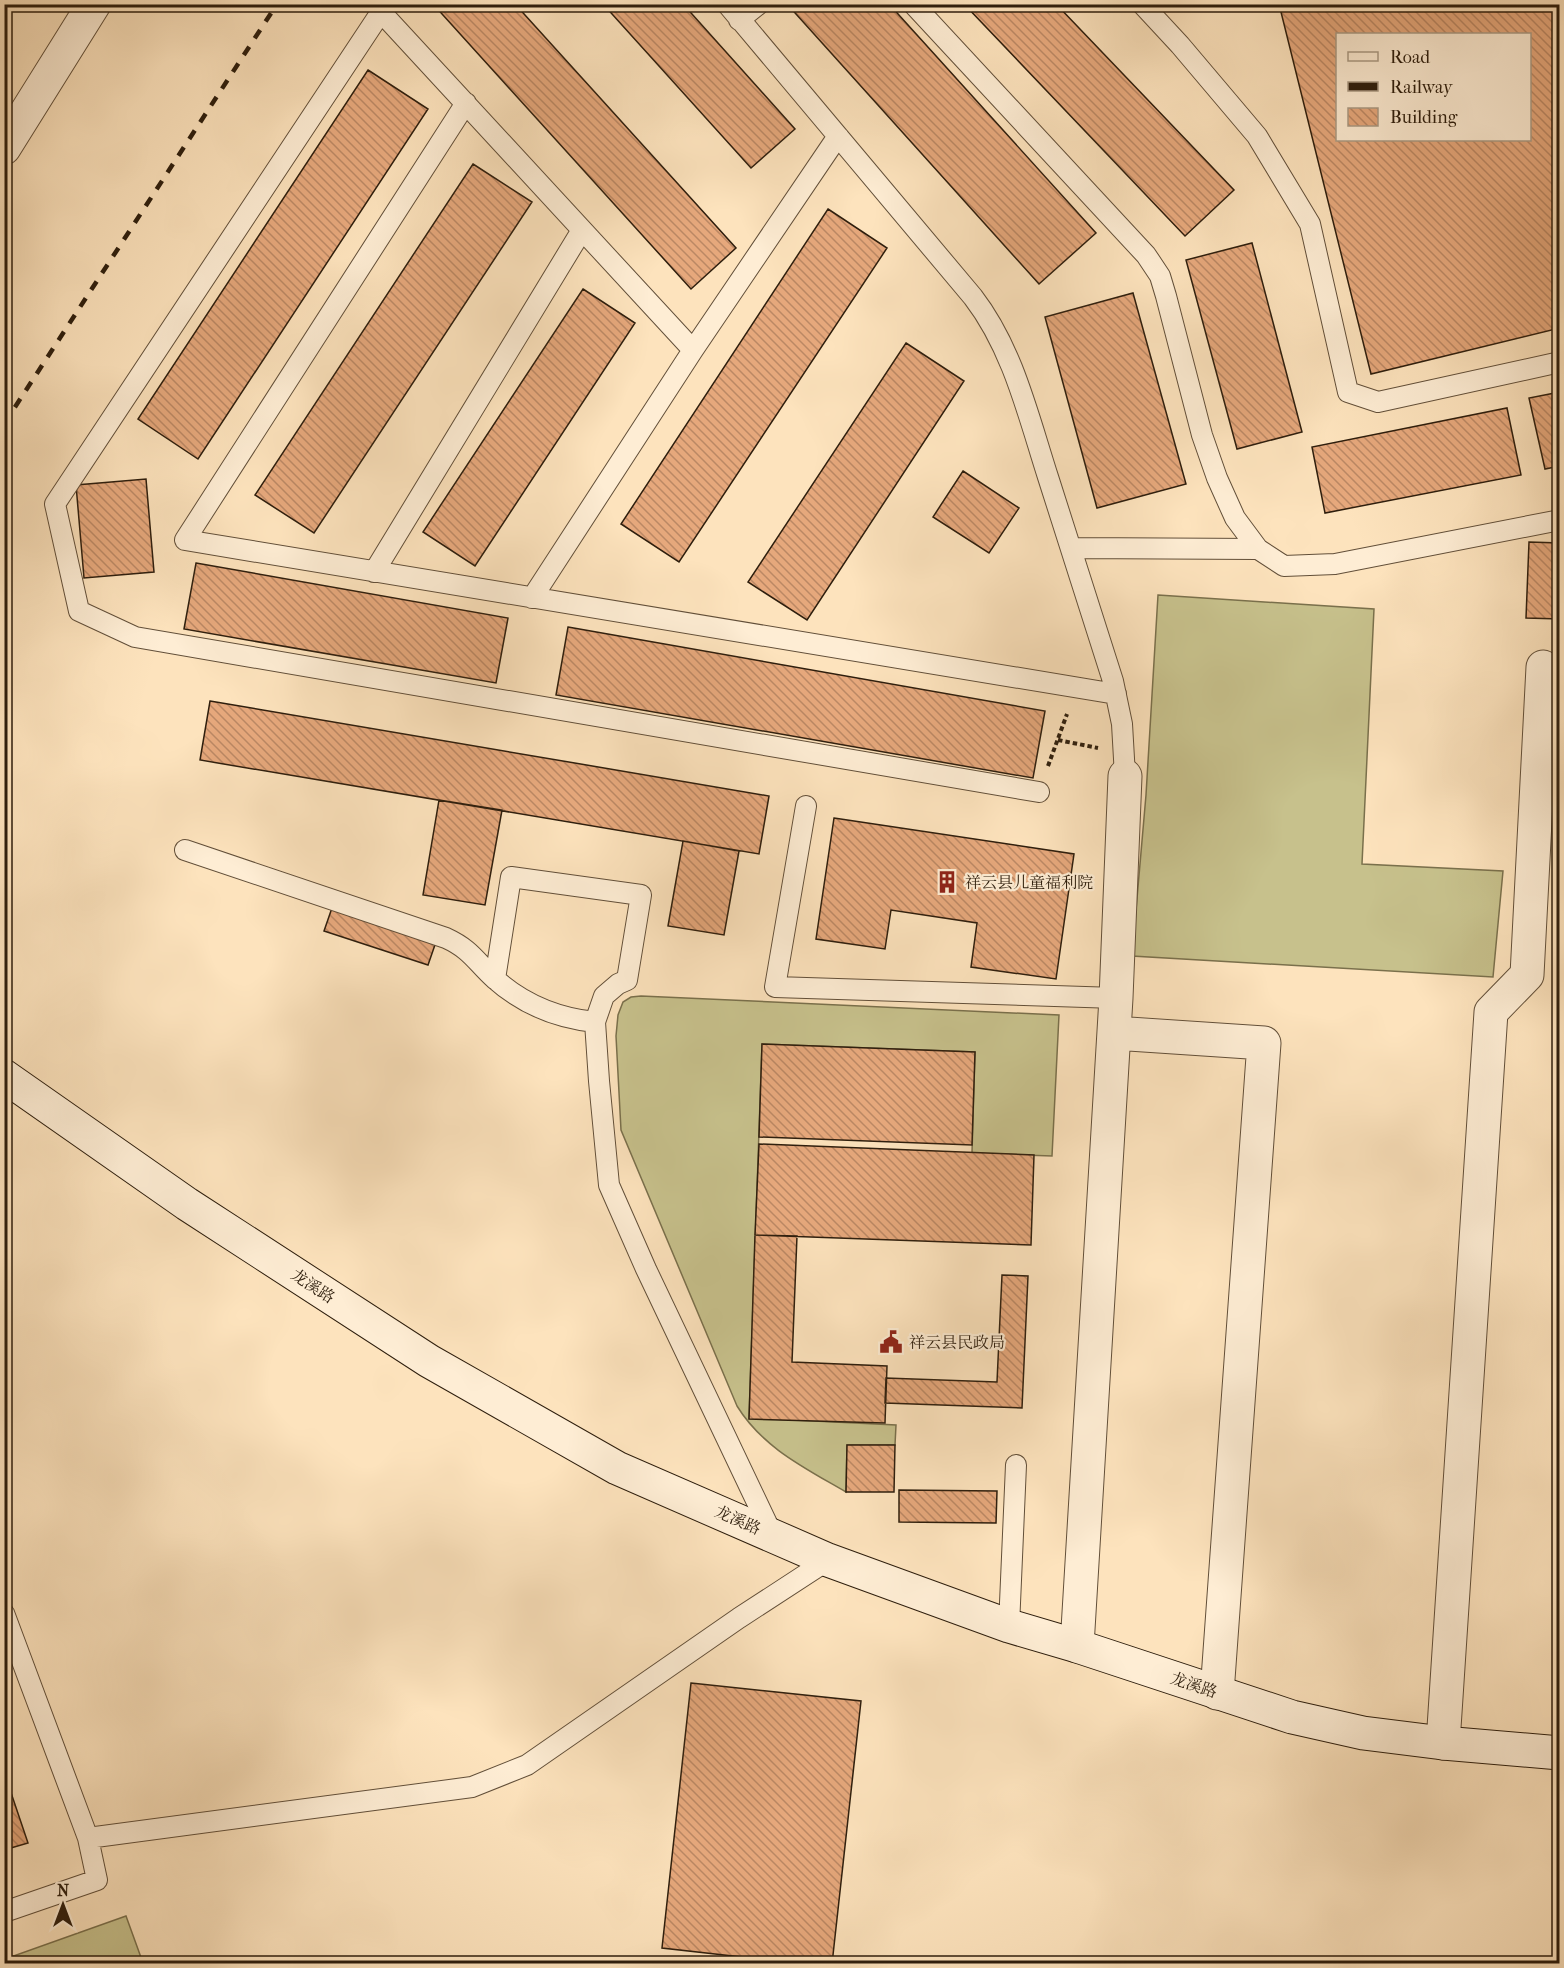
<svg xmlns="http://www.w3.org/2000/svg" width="1564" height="1968" font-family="'IM FELL French Canon','Noto Serif SC',serif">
<defs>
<pattern id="building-back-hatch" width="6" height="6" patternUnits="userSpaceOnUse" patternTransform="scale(1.5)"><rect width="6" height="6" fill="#e6a87c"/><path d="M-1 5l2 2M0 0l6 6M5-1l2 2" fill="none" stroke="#bb8864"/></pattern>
</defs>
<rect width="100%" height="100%" fill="#fde3bd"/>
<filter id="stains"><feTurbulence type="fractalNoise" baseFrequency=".00333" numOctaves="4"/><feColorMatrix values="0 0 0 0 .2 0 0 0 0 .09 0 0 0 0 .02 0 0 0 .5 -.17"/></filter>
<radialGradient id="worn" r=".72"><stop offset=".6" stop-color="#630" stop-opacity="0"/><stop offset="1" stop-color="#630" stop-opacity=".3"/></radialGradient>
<path fill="#c7c18c" stroke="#7a704c" stroke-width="1.5" d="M1158,595L1374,609L1362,864L1503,871L1493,977L1132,956L1146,795Z
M641,996L1059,1015L1052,1156L972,1153L975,1052L762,1044L749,1418L896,1425L895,1445H847L846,1492C805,1468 763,1448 737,1406L621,1130L616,1036L618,1015L623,1002L631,997Z
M126,1916L143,1963H5V1959Z"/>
<path fill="url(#building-back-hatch)" stroke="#2e1e0d" stroke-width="1.5" fill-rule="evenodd" d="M433,4H515L736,248L691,289Z
M603,4H683L795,129L751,168Z
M787,4H889L1096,233L1039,284Z
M964,4H1056L1234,190L1185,236Z
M1279,4H1560V328L1371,374ZM1338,34H1530V140H1338Z
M368,70L428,109L198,459L138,419Z
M473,164L532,202L314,533L255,495Z
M828,209L887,248L679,562L621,524Z
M1252,243L1302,432L1237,449L1186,260Z
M583,289L635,323L475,566L423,532Z
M1133,293L1186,484L1097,508L1045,317Z
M906,343L964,381L807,620L748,582Z
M1560,392V466L1545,469L1529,398Z
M1507,408L1521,475L1325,513L1312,447Z
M963,471L1019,508L989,553L933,517Z
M146,479L154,572L84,578L76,485Z
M1529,542L1560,543V619L1526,618Z
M196,563L508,618L496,683L184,629Z
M568,627L1045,711L1033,778L556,695Z
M210,701L769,796L759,854L200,760Z
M439,800L502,810L485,905L423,895Z
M834,818L1074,854L1056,979L971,967L977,923L891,910L885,949L816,939Z
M683,841L739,851L724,935L668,926Z
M333,905L437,939L428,965L324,931Z
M762,1044L975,1052L972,1145L759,1137Z
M759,1144L1034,1155L1031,1245L755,1235Z
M755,1235L797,1236L792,1362L887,1366L885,1423L749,1419Z
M1002,1275L1028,1276L1022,1408L885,1403L886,1378L997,1382Z
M847,1445H895L894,1492H846Z
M899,1490L997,1491L996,1523L899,1522Z
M691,1683L861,1701L832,1964H804L662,1948Z
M4,1772L28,1843L4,1850Z"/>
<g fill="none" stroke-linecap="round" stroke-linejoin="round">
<g stroke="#624f39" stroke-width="22">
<path id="lane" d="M387,4L381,12L693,350
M727,4L973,297C1013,349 1028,415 1048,477C1069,545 1092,613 1113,681L1122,724L1125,776
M913,4L1146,255L1160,276L1166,296L1202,435L1217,478L1235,518L1258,549
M1142,4L1180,45L1257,136L1310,224L1348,392L1378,402L1560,362
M381,12L55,504L79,611L135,637L1039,792
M739,20L759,4
M466,103L185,540L1116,694
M1071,548L1258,549L1284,566L1335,564L1560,520
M374,572L582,230
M532,598L693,350L838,136
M806,806L775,987L1116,998
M185,850L446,938C472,950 476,962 495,979C524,1005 557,1018 595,1022
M495,979L511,877L641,895L627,980L618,984L604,996L595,1022L599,1081L609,1185L646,1269L773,1536
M4,1613L88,1838L97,1880L4,1912
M1009,1626L1016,1465
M88,1838L472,1787L527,1765L739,1618L828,1560"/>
</g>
<g stroke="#624f39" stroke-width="35">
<path id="street" d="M4,148L94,4
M1114,1033L1264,1043L1217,1693
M1077,1646L1116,998L1125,776
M1443,1743L1491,1012L1527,975L1543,667"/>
</g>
<g stroke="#2e1e0d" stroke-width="35">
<path id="secondary" d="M4,1076L187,1204L429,1361L617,1468L828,1560L1009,1626L1077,1646L1292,1717L1363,1733L1443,1743L1560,1753"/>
</g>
<path stroke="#2e1e0d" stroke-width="4" stroke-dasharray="4.5 3" stroke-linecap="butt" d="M1058,740L1098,748
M1048,766L1067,714"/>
<use href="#lane" stroke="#feedd4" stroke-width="20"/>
<use href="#street" stroke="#feedd4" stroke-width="33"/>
<use href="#secondary" stroke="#feedd4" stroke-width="33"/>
<path stroke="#2e1e0d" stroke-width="4.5" stroke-dasharray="10 10" stroke-linecap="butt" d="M4,424L277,4"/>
</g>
<defs>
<g id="building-bare" transform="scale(1.8)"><path d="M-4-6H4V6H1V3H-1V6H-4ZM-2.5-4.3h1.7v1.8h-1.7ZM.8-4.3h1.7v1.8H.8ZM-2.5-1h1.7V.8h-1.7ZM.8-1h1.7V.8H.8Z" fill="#8f2418" stroke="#feedd4" stroke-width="2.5" paint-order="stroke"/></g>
<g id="civic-bare" transform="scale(1.8)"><path d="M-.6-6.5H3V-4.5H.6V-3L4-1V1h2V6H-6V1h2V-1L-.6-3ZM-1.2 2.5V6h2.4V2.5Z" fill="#8f2418" stroke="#feedd4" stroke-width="2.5" paint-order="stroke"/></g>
</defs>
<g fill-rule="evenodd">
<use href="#building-bare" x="947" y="882"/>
<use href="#civic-bare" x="891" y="1342"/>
</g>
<g text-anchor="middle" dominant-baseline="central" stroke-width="4.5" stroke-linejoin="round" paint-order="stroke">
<g font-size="16" fill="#2e1e0d" stroke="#feedd4" text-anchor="start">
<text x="965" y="882">祥云县儿童福利院</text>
<text x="909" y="1342">祥云县民政局</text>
</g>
<g font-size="16" fill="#2e1e0d" stroke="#feedd4">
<text transform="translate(313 1286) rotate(33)">龙溪路</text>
<text transform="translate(738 1520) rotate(24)">龙溪路</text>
<text transform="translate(1194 1685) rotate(19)">龙溪路</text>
</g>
</g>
<rect width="1564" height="1968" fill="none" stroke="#fde3bd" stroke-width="24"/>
<rect x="6" y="6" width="1552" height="1956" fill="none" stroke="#2e1e0d" stroke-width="3"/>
<rect x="12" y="12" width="1540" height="1944" fill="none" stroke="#2e1e0d" stroke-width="1.5"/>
<rect x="1336" y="33" width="195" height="108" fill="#feedd4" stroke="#ab9a84" stroke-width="1.5"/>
<rect x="1348" y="52" width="30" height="9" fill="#feedd4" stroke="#ab9a84" stroke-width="1.5"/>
<text x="1390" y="63" font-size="18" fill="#2e1e0d">Road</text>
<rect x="1348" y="82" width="30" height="9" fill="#2e1e0d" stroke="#ab9a84" stroke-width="1.5"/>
<text x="1390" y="93" font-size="18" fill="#2e1e0d">Railway</text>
<rect x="1348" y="108" width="30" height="18" fill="url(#building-back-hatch)" stroke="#ab9a84" stroke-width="1.5"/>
<text x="1390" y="123" font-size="18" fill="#2e1e0d">Building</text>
<g transform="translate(63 1905)" stroke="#feedd4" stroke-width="4.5" paint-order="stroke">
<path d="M0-4.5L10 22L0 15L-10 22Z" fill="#2e1e0d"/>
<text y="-9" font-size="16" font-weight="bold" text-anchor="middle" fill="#2e1e0d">N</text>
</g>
<rect width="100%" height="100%" filter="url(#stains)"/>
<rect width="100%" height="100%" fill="url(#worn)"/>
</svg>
